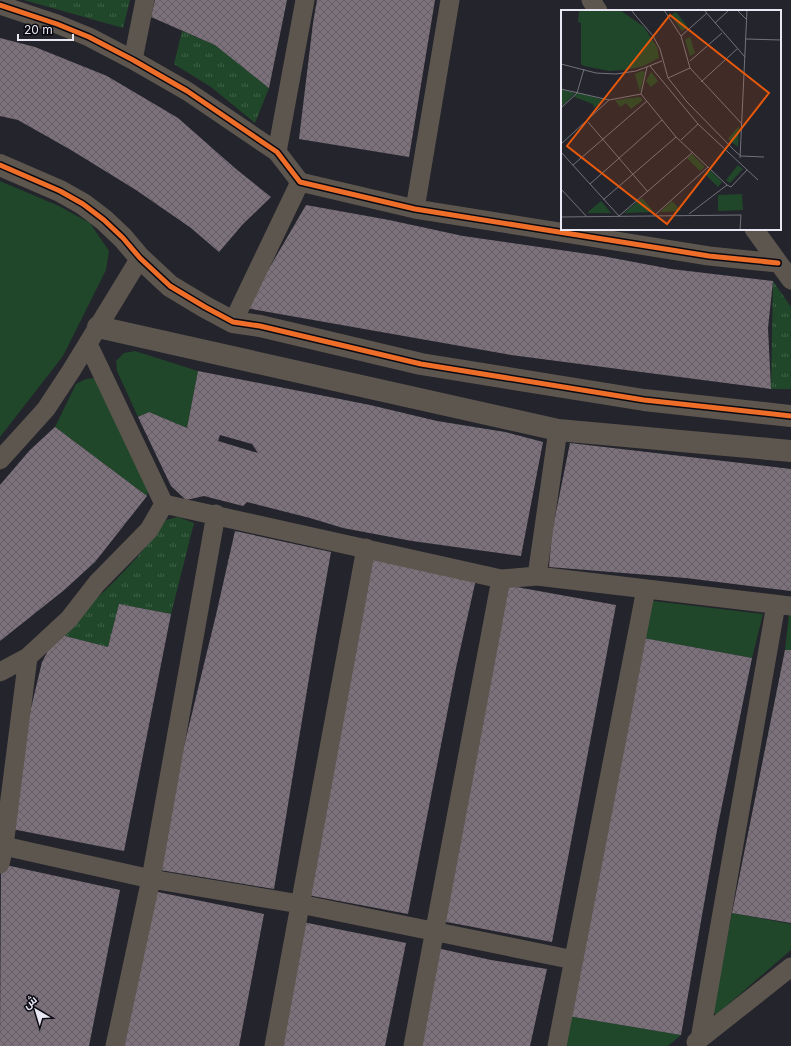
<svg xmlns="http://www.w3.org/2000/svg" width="791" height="1046" font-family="Inter,Cairo,sans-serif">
<defs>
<pattern id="grass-tufts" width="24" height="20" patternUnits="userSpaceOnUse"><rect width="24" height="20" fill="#204729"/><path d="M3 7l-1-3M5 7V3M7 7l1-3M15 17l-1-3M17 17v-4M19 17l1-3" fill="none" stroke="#406248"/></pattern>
<pattern id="building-cross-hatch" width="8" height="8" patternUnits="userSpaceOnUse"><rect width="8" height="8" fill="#7d727c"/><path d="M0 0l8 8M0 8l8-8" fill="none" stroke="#645e65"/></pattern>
</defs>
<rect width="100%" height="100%" fill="#24242c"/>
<path fill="url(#grass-tufts)" d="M24,0H130L123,28Z
M182,31L215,45L269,88L255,123L211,87L174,64Z
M773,281L791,307V389H771Z
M178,517L194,523L171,614L119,604L108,647L57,634C97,599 136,564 166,520Z"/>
<path fill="#204729" d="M0,181L59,206L90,223L109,251L106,270L63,356L0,437Z
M135,351L198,371L187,428L149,412L138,417L117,371L116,361L124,353Z
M94,378L148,491L147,496L55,427L76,384L86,379Z
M645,600L763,614L752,658L638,637Z
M789,613H791V650H785Z
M732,913L791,924V950L717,1014L713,1013Z
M568,1016L681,1035L668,1046H561Z"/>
<path fill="url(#building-cross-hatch)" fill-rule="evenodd" d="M155,0H287L269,88L215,45L151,17Z
M317,0H435L409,157L299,139L313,23Z
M0,38L35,47L107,76L178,118L236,169L271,197L243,224L219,252L191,228L136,190L71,150L18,120L0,116Z
M306,205L389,220L463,236L602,256L671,269L773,281L768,328L771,389L511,355L246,308Z
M198,371L370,405L437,421L505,432L543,442L521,556L412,541L343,528L310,518L247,502L243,506L204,496L186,500L171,486L138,417L149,412L187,428ZM220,435L252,444L258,453L218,441Z
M55,427L147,496L95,562L63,591L0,641V485L30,450Z
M570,443L791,469V591L686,578L549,567L552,532Z
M235,531L331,552L316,636L274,889L154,869L216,615Z
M358,557L476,579L456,668L408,914L297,893Z
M505,585L616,605L552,942L436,920Z
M119,604L171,614L124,851L12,829L27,725L42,662L57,634L108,647Z
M638,637L752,658L717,830L681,1035L568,1016Z
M785,650H791V923L732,913Z
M1,864L120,890L89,1046H0Z
M148,890L264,914L239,1046H118Z
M293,920L406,943L385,1046H268Z
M432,947L491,960L547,969L530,1046H412Z"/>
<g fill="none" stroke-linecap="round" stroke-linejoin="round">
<path stroke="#5d564e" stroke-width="19" d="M591,0L598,11
M0,5L57,24L89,37L133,60L187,91L277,152L300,182L415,209L709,256L778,263
M133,60L145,0
M277,152L305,0
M415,209L450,0
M754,229L791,280
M233,322L300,182
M88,344L164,504
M0,460L46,409L71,371L140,258
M164,504L501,579L537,576L791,606
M537,576L558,430
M0,672L28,657L69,619L97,583L149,530L164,504
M4,846L151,879L300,904L574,960
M0,864L4,846L28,657
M700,1039L776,604
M696,1042L791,967
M115,1046L151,879L216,514
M274,1046L366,548
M413,1046L501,579
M557,1046L646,589"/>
<path stroke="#5d564e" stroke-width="22" d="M0,165L60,191L83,204L104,220L123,238L140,258L170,286L205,307L233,322L260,326L421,364L644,400L791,416
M98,327L558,430L791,451"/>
<g stroke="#0b0a12" stroke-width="8">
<path id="cycleway" d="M0,5L57,24L89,37L133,60L187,91L277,152L300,182L415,209L709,256L778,263
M0,165L60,191L83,204L104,220L123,238L140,258L170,286L205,307L233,322L260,326L421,364L644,400L791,416"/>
</g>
<use href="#cycleway" stroke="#ee6e29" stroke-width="5"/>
</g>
<g transform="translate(561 10)">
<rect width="220" height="220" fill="#24242c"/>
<path d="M115,2L127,17L121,21L110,5ZM129,27L134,43L129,46L124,30ZM79,87L82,90L70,99L65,93L59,97L54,90ZM178,116L177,137L167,129ZM181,184L182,200L157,201V185Z" fill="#204729"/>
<path d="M59,0L83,17L96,37L98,48L82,56L64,60L48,61L23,56L20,54V13L17,12L18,1ZM81,61L84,62L79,82L74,64ZM90,62L97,71L90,77L85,71ZM0,79L14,83L0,97ZM16,82L42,90L33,98L32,94L13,87ZM131,144L144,157L139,161L126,148ZM177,155L182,159L169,173L165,170ZM148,159L161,172L157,177L144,164ZM81,188L93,202L63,203ZM40,191L50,203H27V202ZM111,191L120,201L99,202Z" fill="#204729"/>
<path fill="none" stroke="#72727c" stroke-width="1" d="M70,0L92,26L99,39L107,68L126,92L175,142L180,146L203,147M103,0L120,26L129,58L181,114M143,0L184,47M176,0L185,9M154,13L168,0M120,26L146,3M185,29L220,30M129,51L161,23M0,54L35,63L55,64L75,61L101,51M89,56L137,114L197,170M107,68L129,58M140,72L176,39M0,79L48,90L80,84M80,84L115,127L166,175L170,177L186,160M80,84L86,57M0,98L16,83L23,59M27,112L87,182M120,130L137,114M0,134L48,90M0,142L58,206L132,142M179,148L186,0M12,155L86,91M29,174L101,110M0,179L26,207M42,190L115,127M95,204L147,157M128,204L166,175M0,207L180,205L179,220"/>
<path fill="#e8590c" fill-opacity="0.15" stroke="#e8590c" stroke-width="2" d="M109,5L208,83L106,214L6,136Z"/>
<rect width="220" height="220" fill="none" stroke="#e8e7f3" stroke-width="2"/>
</g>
<g transform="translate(36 1010) rotate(322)" stroke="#0b0a12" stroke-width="3" paint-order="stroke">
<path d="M0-3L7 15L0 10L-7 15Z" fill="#e8e7f3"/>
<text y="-6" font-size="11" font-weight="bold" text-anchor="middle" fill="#e8e7f3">ش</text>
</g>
<path d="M18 34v6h55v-6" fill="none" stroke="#e8e7f3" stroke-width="2"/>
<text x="24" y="34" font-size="12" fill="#e8e7f3" stroke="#0b0a12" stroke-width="3" paint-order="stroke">20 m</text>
</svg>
